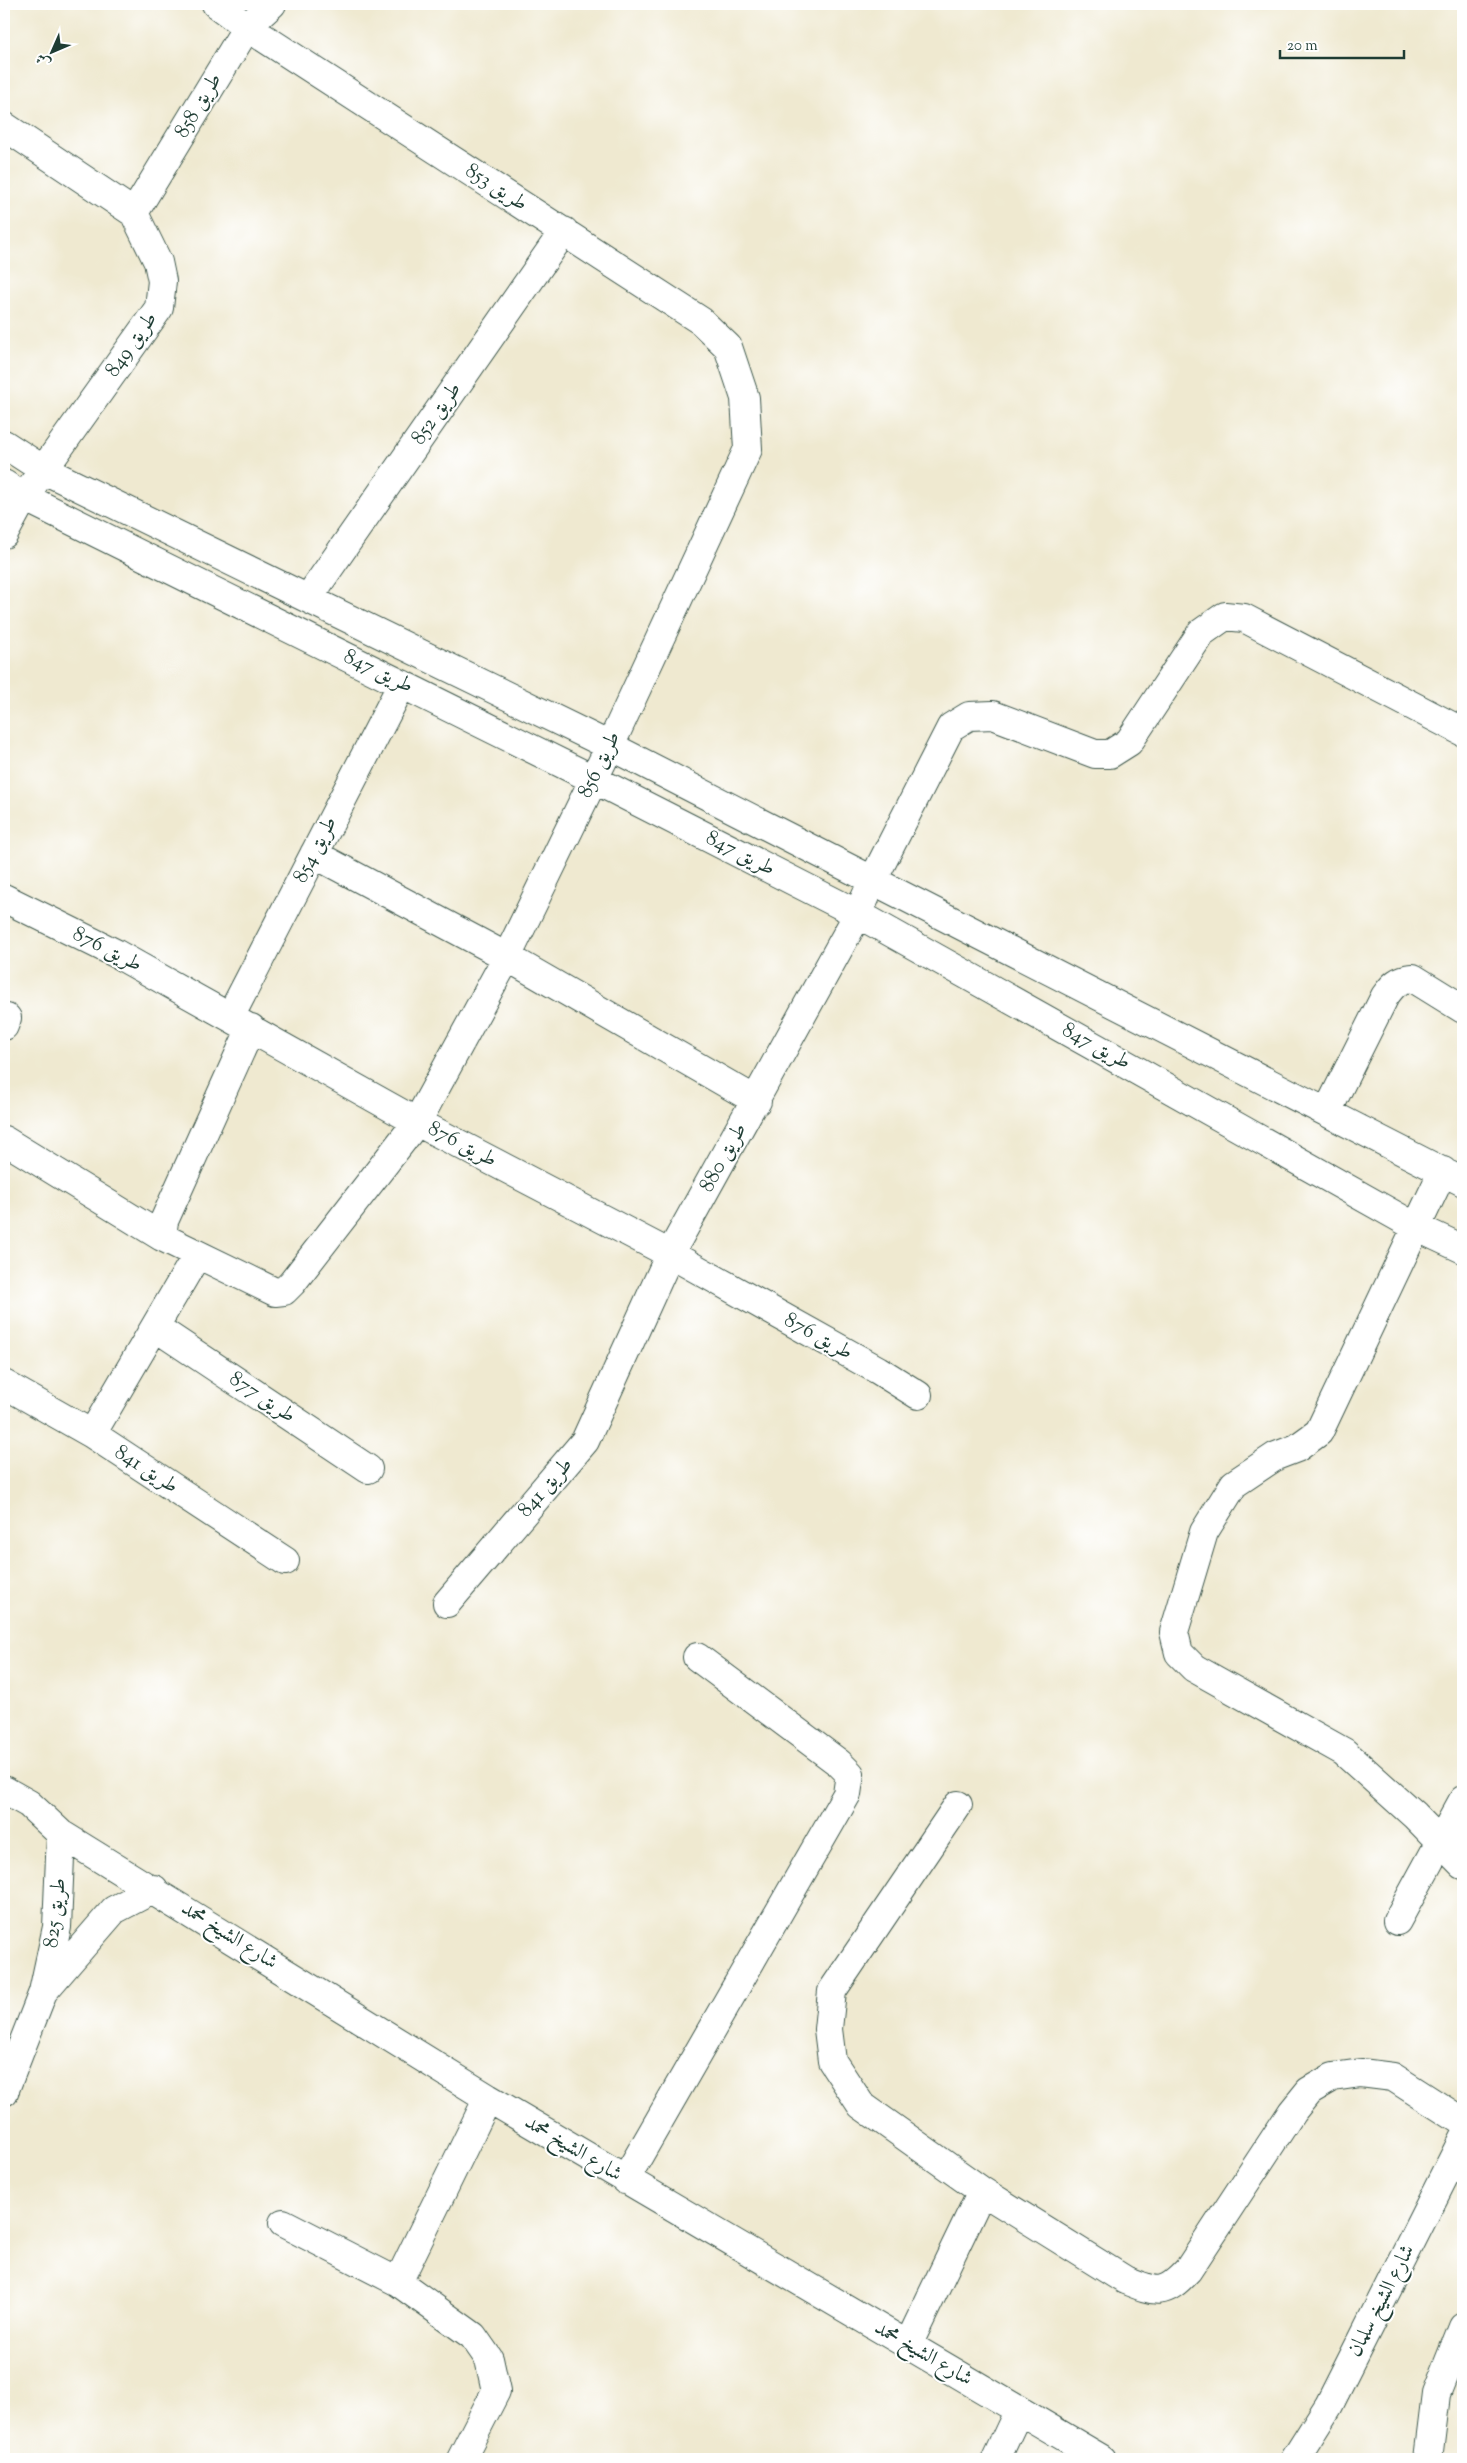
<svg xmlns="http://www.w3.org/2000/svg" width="1467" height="2463" font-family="'Sorts Mill Goudy',Amiri,serif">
<rect width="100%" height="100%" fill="#fff"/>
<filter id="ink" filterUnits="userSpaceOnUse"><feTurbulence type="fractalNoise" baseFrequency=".02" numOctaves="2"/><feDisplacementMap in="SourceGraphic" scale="10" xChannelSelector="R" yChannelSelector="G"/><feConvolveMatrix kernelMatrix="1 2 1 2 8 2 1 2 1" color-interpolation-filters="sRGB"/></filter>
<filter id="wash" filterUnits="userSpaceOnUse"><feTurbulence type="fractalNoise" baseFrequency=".0096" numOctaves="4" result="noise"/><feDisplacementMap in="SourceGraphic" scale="20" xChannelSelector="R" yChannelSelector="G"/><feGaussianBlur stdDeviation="1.12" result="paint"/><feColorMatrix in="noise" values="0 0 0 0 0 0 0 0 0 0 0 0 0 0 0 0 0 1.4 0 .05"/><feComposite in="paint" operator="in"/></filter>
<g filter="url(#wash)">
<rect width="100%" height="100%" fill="#efe9d0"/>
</g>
<g filter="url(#ink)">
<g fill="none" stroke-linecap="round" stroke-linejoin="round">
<g stroke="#3e574b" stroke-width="30">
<path id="minor" d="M216,4L247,27L701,321L728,347L745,398L748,449L610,746L507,957L417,1122L292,1283L284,1291L275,1292L162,1237L164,1221L251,1028
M4,126L134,213L158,262L162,281L159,308L24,497L4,534
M134,213L247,27L272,4
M4,444L44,470L610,746L1463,1182
M4,484L24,497L593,779L858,914L1416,1227L1463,1249
M309,597L564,231
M314,854L507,957L757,1101
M4,898L115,953L417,1122L670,1254L878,1370L918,1395
M230,1017L402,684
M4,1026L7,1018
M1327,1112L1385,996C1393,985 1398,979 1413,978L1463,1009
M4,1140L162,1237
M1443,1171L1319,1432L1297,1448L1276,1456L1234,1484L1204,1532L1174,1632L1179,1653L1194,1668L1344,1752L1414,1815L1463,1865
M155,1327L368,1469
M4,1384L92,1434L285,1561
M92,1434L197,1255
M447,1603L585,1441L670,1254L858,914L873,880L951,727L969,716L993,715L1095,754H1110L1129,742L1201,633L1225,616L1244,618L1463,732
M4,1790L29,1804L61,1834L488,2098L1102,2459
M958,1805L832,1991L828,2029L832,2061L861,2105L982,2191L1125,2280C1157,2293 1164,2296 1188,2270L1292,2112L1309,2091L1333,2077L1361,2073L1393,2077L1463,2122
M61,1834L57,1927L43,1992L114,1910L154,1889
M1397,1921L1463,1800
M4,2092L43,1992
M625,2180L847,1794L850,1774L839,1763L697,1657
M283,2223L398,2282L473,2336L489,2359L496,2391L461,2459
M398,2282L488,2098
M908,2345L982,2191
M996,2459L1019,2410"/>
</g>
<g stroke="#3e574b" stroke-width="30">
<path id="major" d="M1295,2459L1329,2405L1463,2139
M1428,2459L1436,2394L1463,2326"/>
</g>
<use href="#minor" stroke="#fff" stroke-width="28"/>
<use href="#major" stroke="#fff" stroke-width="28"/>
</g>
</g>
<g text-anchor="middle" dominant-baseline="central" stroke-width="4" stroke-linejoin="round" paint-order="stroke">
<g font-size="21" fill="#1f3d34" stroke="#fff">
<text transform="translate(199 106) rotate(-59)">طريق 858</text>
<text transform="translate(496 188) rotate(33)">طريق 853</text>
<text transform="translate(132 345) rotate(-55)">طريق 849</text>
<text transform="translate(437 414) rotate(-55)">طريق 852</text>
<text transform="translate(378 672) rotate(26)">طريق 847</text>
<text transform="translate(600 765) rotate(-64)">طريق 856</text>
<text transform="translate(316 850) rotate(-63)">طريق 854</text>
<text transform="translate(740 854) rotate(27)">طريق 847</text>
<text transform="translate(107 950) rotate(27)">طريق 876</text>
<text transform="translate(1096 1047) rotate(29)">طريق 847</text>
<text transform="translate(462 1145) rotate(28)">طريق 876</text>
<text transform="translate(724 1158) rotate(-61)">طريق 880</text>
<text transform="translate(818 1337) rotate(29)">طريق 876</text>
<text transform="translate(262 1398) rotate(34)">طريق 877</text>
<text transform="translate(146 1470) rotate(33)">طريق 841</text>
<text transform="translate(546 1488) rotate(-49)">طريق 841</text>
<text transform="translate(56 1913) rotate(-83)">طريق 825</text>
<text transform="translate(229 1936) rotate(32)">شارع الشيخ محمد</text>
<text transform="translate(573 2149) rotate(31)">شارع الشيخ محمد</text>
<text transform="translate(1382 2301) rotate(-63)">شارع الشيخ سلمان</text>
<text transform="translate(923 2354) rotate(30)">شارع الشيخ محمد</text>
</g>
</g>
<rect width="1467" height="2463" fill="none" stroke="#fff" stroke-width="20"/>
<g transform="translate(52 52) rotate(225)" stroke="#ffffff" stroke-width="4" paint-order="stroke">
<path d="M0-4L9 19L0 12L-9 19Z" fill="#1f3d34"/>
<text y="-8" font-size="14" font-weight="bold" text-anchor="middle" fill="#1f3d34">ش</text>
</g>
<path d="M1280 50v8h124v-8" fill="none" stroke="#1f3d34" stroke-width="2.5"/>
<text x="1287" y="50" font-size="15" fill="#1f3d34" stroke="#ffffff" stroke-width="4" paint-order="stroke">20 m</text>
</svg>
